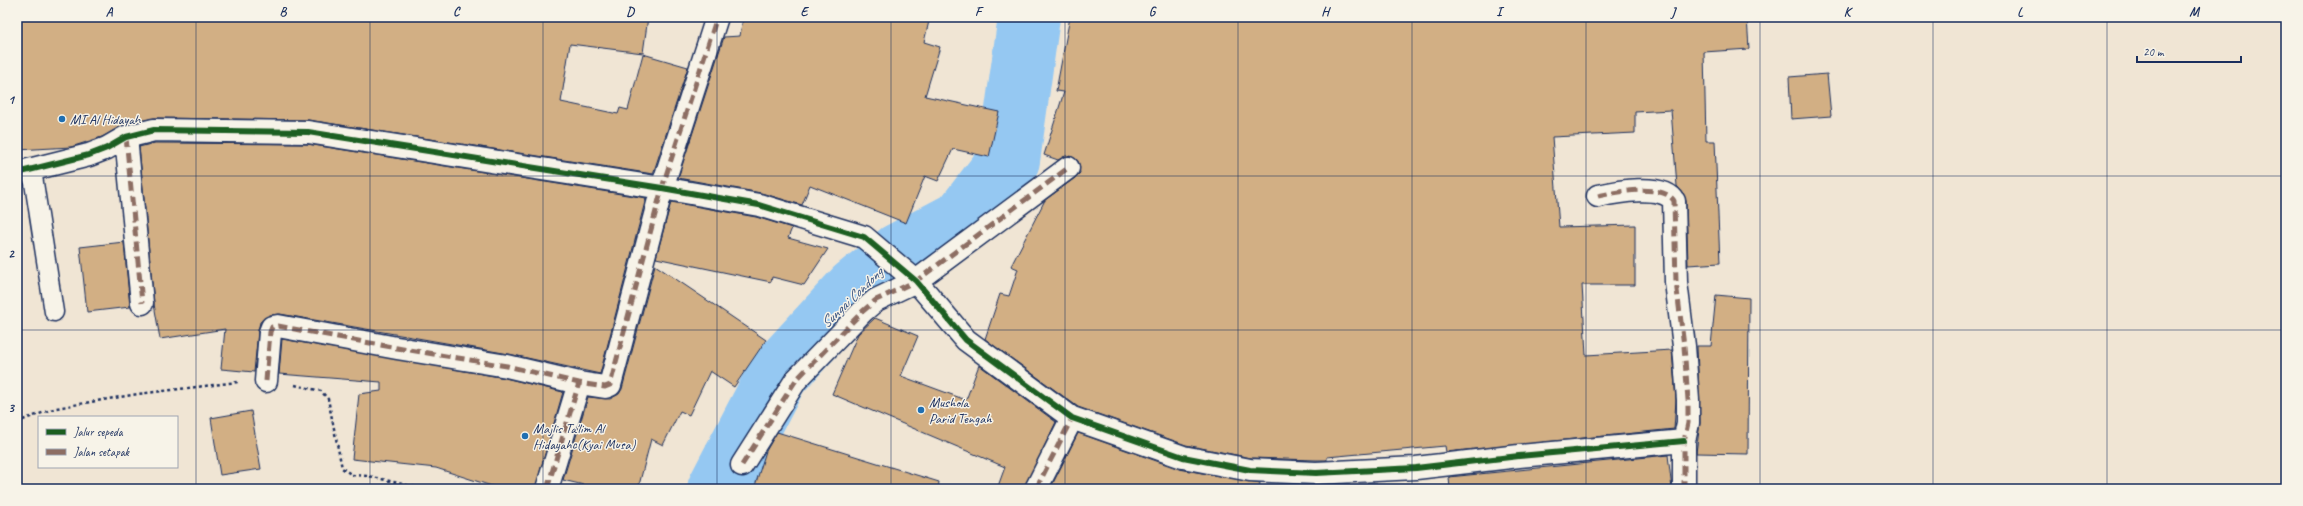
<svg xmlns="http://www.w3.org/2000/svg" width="2303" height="506" font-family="Caveat,sans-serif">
<rect width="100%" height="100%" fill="#f0e5d4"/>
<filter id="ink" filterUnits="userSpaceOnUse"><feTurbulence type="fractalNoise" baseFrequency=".025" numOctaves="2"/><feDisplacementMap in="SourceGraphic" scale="8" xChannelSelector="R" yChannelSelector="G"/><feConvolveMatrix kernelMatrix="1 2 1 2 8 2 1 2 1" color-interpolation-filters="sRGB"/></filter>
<g filter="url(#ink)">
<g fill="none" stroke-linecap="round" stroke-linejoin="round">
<path stroke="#95c8f2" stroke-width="62" d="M718,489L778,374L856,289L899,254L963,220L1009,160L1029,17"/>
</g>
<path fill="#d2af84" stroke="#1b2f5e" d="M19,17H648L643,53L570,44L561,102L618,114L620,108L628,110L643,54L688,67L653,174L308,120L154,118L123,125L102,137L71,147L17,150V49H19Z
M743,17H930L924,42L940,47L925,96L999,112L989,157L953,149L938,181L925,176L906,223L810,185L802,205L761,193L678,178L724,37L740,36Z
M1070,17H1747L1749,49L1704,52L1706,141H1715L1720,263L1688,265L1686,201L1683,193L1677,186L1671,110L1635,112V133L1552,137L1559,227L1635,225V285H1582L1586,355L1672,350L1676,400L1674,429L1446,452L1445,446L1327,457V460H1316L1251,458L1186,445L1078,407L985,339L1000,294L1009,296L1018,269L1011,266L1045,200L1075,178L1080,173L1078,161L1073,157L1066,156L1058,160L1044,155L1064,92L1056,91Z
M1827,74L1831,116L1791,119L1789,77Z
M155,143L307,144L646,198L600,374L509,354L280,314L270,315L260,322L258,331L254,372L221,369L225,329L160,339L154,304L139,147Z
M671,202L756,217L792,228L788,238L828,249L804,285L772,277L771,282L656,258Z
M124,242L130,307L87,312L80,247Z
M655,265L766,340L734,387L710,371L689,415L680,411L663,445L651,439L638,489H600L563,480L588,397L610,399L619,394L622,389Z
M1716,295L1749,298L1748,454L1696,453L1700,423L1697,346H1711Z
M875,318L918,336L901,376L966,400L979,365L1056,422L1024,489H997L1005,467L832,394L858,334Z
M282,339L505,378L563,392L535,489H501L436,468L352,459L359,394L381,391V382L279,374Z
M251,411L261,469L220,475L211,418Z
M777,432L939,482L938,489H754L766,451Z
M1078,433L1179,469L1260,483L1259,489H1050Z
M1668,455L1672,489H1450L1449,477Z"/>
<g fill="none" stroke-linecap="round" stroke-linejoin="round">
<g stroke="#1b2f5e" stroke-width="21">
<path id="lane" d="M32,170L54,312"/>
</g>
<g stroke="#1b2f5e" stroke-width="25">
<path id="street" d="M126,137L142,303
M17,173L89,155L107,148L126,137L154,130L308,132L662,188L759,205L864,237L916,281L966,340L1072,418L1183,457L1250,470L1316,473L1416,468L1519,456L1684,441
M1598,196C1615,192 1664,183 1674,201L1676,282L1684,346L1688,400V423L1684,441V489
M266,381L270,332L272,327L278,326L397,348L507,366L579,383L605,387L610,385L662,188L717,17
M742,465L796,380L863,311L876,300L916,281L1068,168
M547,489L579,383
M1036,489L1072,418"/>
</g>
<path stroke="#1b2f5e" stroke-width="2.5" stroke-dasharray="3 3" stroke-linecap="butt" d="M295,385L321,391L328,399L342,468L352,475L369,476L423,489
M17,422L56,408L138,394L238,382"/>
<use href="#lane" stroke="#f7f3e8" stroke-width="18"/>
<use href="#street" stroke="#f7f3e8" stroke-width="22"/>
<path stroke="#8d6e63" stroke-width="5" stroke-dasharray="10 5" stroke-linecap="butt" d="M126,137L142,303
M1598,196C1615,192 1664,183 1674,201L1676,282L1684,346L1688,400V423L1684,441V489
M266,381L270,332L272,327L278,326L397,348L507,366L579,383L605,387L610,385L662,188L717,17
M742,465L796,380L863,311L876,300L916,281L1068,168
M547,489L579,383
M1036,489L1072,418"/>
<g stroke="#f7f3e8" stroke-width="8">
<path id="cycleway" d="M17,173L89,155L107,148L126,137L154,130L308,132L662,188L759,205L864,237L916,281L966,340L1072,418L1183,457L1250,470L1316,473L1416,468L1519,456L1684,441"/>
</g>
<use href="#cycleway" stroke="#1b5e20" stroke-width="6"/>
</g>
</g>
<path fill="none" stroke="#1b2f5e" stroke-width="1" stroke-opacity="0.55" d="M196,17V489M370,17V489M543,17V489M717,17V489M891,17V489M1065,17V489M1238,17V489M1412,17V489M1586,17V489M1760,17V489M1933,17V489M2107,17V489M17,176H2286M17,330H2286"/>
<g fill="#1f6fb2" stroke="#f7f3e8" stroke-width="1.5">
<circle cx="62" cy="119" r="4"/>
<circle cx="921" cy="410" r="4"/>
<circle cx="525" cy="436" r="4"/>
</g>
<g text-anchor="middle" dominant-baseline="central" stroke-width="3" stroke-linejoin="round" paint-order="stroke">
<g font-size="14" fill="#1b2f5e" stroke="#f7f3e8" text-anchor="start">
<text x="70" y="119">MI Al Hidayah</text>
<text x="929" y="402">Mushola<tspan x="929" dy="16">Parid Tengah</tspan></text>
<text x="533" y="428">Majlis Ta'lim Al<tspan x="533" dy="16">Hidayahc(Kyai Musa)</tspan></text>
</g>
<g font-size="15" font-style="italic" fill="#3a5583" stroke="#f7f3e8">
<text transform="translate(852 298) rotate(-44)">Sungai Condong</text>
</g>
</g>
<rect width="2303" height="506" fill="none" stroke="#f7f3e8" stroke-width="44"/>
<rect x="38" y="416" width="140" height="52" fill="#f7f3e8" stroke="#9fa5b1"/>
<rect x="46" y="429" width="20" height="6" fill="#1b5e20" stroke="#9fa5b1"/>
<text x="74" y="436" font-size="12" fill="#1b2f5e">Jalur sepeda</text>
<rect x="46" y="449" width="20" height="6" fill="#8d6e63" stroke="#9fa5b1"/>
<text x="74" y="456" font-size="12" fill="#1b2f5e">Jalan setapak</text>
<path d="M2137 56v6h104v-6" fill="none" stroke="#1b2f5e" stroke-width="2"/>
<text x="2143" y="56" font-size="12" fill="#1b2f5e" stroke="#f7f3e8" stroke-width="3" paint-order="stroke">20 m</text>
<rect x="22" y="22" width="2259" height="462" fill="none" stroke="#1b2f5e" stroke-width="1.5"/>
<g font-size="13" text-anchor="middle" font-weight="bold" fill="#1b2f5e">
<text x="109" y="16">A</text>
<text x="283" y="16">B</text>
<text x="456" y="16">C</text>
<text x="630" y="16">D</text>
<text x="804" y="16">E</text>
<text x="978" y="16">F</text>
<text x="1152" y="16">G</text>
<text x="1325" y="16">H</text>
<text x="1499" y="16">I</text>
<text x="1673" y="16">J</text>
<text x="1847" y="16">K</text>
<text x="2020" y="16">L</text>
<text x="2194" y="16">M</text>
<text x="11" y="104">1</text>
<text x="11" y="258">2</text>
<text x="11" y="412">3</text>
</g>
</svg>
